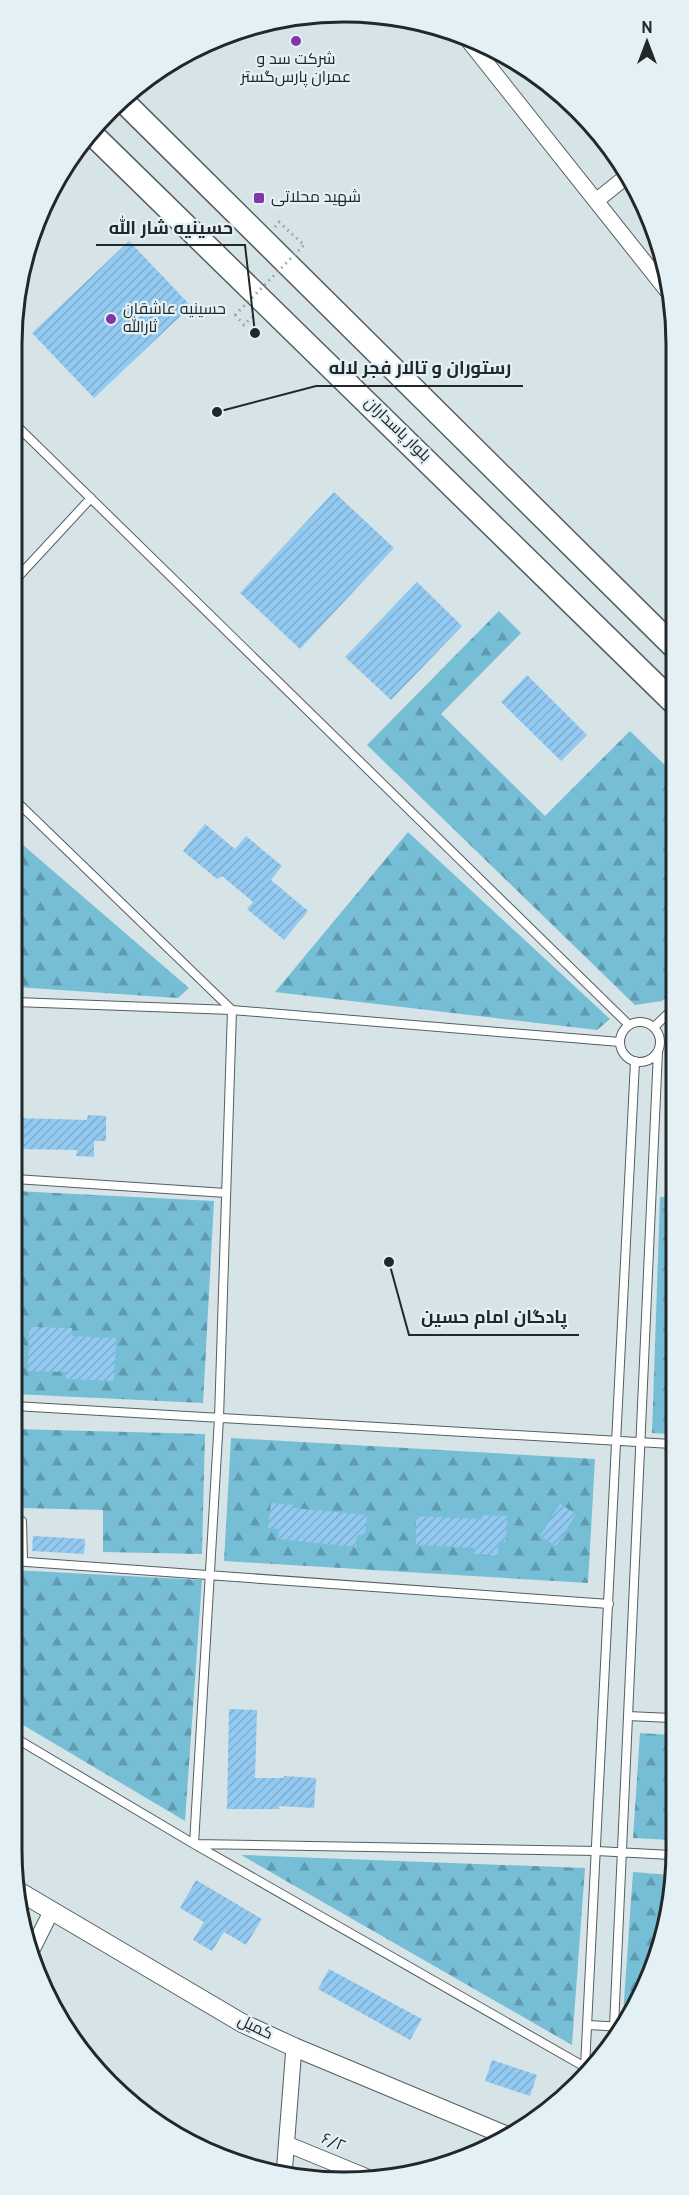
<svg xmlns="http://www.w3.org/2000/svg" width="689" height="2195" font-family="Overpass,Cairo,sans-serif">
<defs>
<pattern id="forest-firs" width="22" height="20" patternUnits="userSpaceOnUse" patternTransform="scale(1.5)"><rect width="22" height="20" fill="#76bed6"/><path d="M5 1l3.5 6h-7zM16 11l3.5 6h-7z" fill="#609aae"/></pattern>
<pattern id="building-hatch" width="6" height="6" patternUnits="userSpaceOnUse" patternTransform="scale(1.5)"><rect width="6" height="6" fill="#92c9f0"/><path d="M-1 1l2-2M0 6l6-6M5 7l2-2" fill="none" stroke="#7eadce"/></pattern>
</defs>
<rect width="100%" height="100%" fill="#d6e3e7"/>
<path fill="url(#forest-firs)" d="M499,611L521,633L441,714L545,816L630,731L673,773V990L662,1001L635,1005L367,745Z
M408,832L610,1019L597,1030L275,992Z
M16,839L189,988L178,998L16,987Z
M15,1191L214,1201L203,1403L14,1394Z
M660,1197H672V1434L652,1433Z
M14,1429L205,1434L202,1554L103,1552V1510L23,1508L13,1502Z
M231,1438L595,1459L588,1583L224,1561Z
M13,1570L202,1580L185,1821L13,1719Z
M640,1733L671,1735V1840L633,1838Z
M241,1855L585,1868L572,2045Z
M633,1872L671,1875V1916L629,2016L623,2015Z"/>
<path fill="url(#building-hatch)" d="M129,241L191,306L94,398L32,333Z
M334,492L394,548L300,649L240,593Z
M417,582L462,626L391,700L345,657Z
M527,675L587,735L561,761L501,702Z
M205,824L235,849L246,836L282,866L271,880L308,911L284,940L247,909L253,902L222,876L217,879L183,851Z
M88,1115L106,1116V1141H94V1157L76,1156L77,1150L21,1149V1137L15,1136V1118L87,1120Z
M29,1327L72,1328V1336L116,1338L114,1381L66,1379V1372L28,1371Z
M271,1503L294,1505V1508L367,1515L365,1535H357L356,1547L278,1539L279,1529L268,1528Z
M560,1504L576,1514L556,1546L540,1536Z
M482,1515L507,1516L506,1542L499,1541L498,1556L473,1554L474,1548L416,1545V1516L482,1519Z
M33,1536L85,1539L84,1554L32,1551Z
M229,1709L257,1710L255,1778H284V1776L316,1778L314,1808L279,1806V1809H227Z
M196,1880L262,1919L246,1945L224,1932L212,1951L193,1940L204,1922L180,1908Z
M329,1969L422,2019L410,2040L318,1989Z
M492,2060L537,2075L530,2096L485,2081Z"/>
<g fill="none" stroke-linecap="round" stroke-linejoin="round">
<g stroke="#545f63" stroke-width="10">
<path id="service" d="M18,427L629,1025
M17,578L91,498
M16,801L232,1010L219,1418L194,1844L597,1851L671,1855
M15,1002L232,1010L620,1042
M620 1042a20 20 0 1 1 40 0a20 20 0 1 1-40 0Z
M654,1027L673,1009
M15,1179L226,1193
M14,1406L672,1444
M13,1516L22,1521L23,1561
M13,1561L609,1604
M628,1716L671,1718
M12,1736L194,1844L585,2067L635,1061
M588,2025L624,2027
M614,2027L658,1051"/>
</g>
<g stroke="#545f63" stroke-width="17">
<path id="minor" d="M468,40L673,298
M596,201L627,176
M32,1950L52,1910
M287,2144L365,2176
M284,2175L294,2047"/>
</g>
<g stroke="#545f63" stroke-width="20">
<path id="tertiary" d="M20,1892L242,2023L294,2047L505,2135"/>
</g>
<g stroke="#545f63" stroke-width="25">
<path id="primary" d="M125,103L673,646
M93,135L673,702"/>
</g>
<path stroke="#959fa2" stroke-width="3" stroke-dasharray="1.5 4.5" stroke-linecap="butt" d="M275,227L279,222L304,245
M235,315L244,325L252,317"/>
<use href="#service" stroke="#fff" stroke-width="8"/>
<use href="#minor" stroke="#fff" stroke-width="15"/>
<use href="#tertiary" stroke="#fff" stroke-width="18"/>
<use href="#primary" stroke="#fff" stroke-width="22"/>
<path stroke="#959fa2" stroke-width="3" stroke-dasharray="1.5 4.5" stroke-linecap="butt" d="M235,315L304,245"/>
</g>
<g fill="#8236a7" stroke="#e3f0f5" stroke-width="2">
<circle cx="296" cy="41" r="6"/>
<rect x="253" y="192" width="12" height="12" rx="3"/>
<circle cx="111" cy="319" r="6"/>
</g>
<g text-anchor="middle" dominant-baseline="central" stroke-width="4.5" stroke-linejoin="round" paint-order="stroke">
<g font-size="16" fill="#222728" stroke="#e3f0f5" text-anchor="start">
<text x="296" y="60" text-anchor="middle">شرکت سد و<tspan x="296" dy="18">عمران پارس‌گستر</tspan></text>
<text x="271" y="198">شهید محلاتی</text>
<text x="123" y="310">حسینیه عاشقان<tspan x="123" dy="18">ثارالله</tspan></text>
</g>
<g font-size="16" fill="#222728" stroke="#e3f0f5">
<text transform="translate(397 430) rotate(44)">بلوار پاسداران</text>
<text transform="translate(255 2028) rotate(26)">کمیل</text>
<text transform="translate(333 2143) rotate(23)">۶/۲</text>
</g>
</g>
<path d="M0 0H689V2195H0ZM344 22H344A322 322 0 0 1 666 344V1850A322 322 0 0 1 344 2172H344A322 322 0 0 1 22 1850V344A322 322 0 0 1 344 22Z" fill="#e3f0f5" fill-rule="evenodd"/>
<path fill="none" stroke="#222728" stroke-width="3" d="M344 22H344A322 322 0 0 1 666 344V1850A322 322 0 0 1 344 2172H344A322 322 0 0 1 22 1850V344A322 322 0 0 1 344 22Z"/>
<path fill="none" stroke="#222728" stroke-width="2" d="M255 333L245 245H96M217 412L316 386H523M389 1262L409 1335H579"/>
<g fill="#222728" stroke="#e3f0f5" stroke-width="2">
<circle cx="255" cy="333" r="6"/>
<circle cx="217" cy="412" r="6"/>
<circle cx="389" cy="1262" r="6"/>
</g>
<g font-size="18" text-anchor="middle" font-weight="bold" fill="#222728" stroke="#e3f0f5" stroke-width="4.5" stroke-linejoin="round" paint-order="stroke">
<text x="171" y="234">حسینیه شار الله</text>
<text x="420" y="374">رستوران و تالار فجر لاله</text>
<text x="494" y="1323">پادگان امام حسین</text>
</g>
<g transform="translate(647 42)" stroke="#e3f0f5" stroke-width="4.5" paint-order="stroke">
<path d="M0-4.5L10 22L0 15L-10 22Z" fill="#222728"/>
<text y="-9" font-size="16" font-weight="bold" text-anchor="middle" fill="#222728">N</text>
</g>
</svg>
